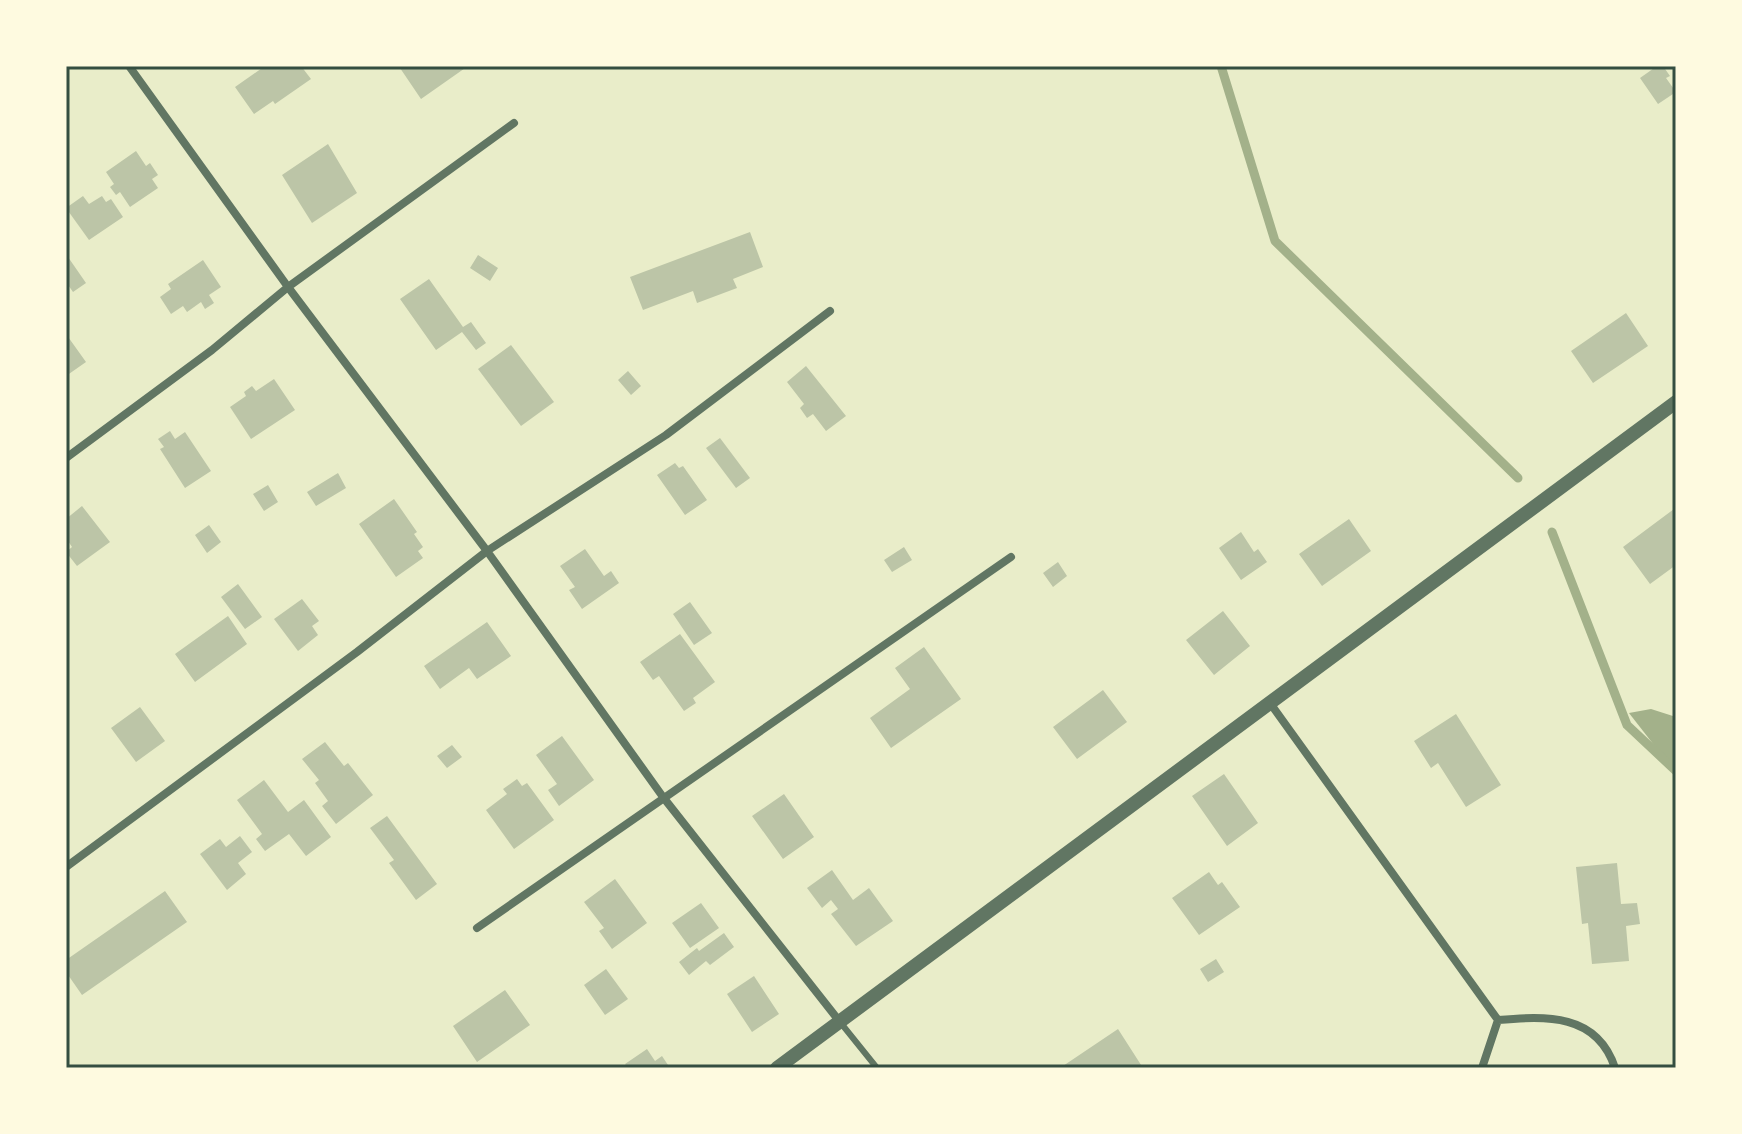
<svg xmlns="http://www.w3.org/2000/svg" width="1742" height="1134" font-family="Inter,sans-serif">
<rect width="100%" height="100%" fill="#e9edc9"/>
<path fill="#a3b18a" d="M1651,709L1676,717V768L1668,763L1629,713Z"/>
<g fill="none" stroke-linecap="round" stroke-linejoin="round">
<path stroke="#a3b18a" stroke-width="9" d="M1221,66L1275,241L1518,478
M1552,532L1627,725L1676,771"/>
</g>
<path fill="#bcc5a7" d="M265,66H301L311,79L275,104L273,101L254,114L235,87Z
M403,66H468L421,99L400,68Z
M1657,66H1663L1670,76L1666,78L1676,92L1658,104L1640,78Z
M328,144L357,193L312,223L282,175Z
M136,151L146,166L150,163L158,175L152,179L158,188L130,207L120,192L116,195L110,187L114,184L106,172Z
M83,196L89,204L102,196L106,202L111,199L123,217L89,240L66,208Z
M750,232L763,267L733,279L737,288L697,303L693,291L643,310L630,277Z
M478,255L498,268L490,281L470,268Z
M68,257L86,283L73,292L66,282V258Z
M203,260L221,287L209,295L214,303L205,309L201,302L187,312L183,306L171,314L160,297L171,289L168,284Z
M429,279L463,327L471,322L486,343L476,350L462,332L436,350L400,299Z
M1626,313L1648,346L1593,383L1571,351Z
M66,334L86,362L66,376Z
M511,345L554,402L521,426L478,369Z
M806,366L846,416L826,431L813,414L807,418L800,408L804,404L787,382Z
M628,371L641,386L631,395L618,380Z
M274,379L295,410L251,439L230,407L246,396L244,392L252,386L256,391Z
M170,431L175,439L185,432L211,471L185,488L160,449L164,447L158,439Z
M720,438L750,478L736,488L706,448Z
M675,463L679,468L683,466L707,500L685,515L657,475Z
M338,473L346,488L316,506L307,492Z
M268,485L278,502L264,511L253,494Z
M394,499L417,532L414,534L423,547L418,551L423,558L396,577L359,524Z
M82,506L110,542L77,566L66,552L72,547L66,538V519Z
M1674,509L1676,565L1650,584L1623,547Z
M1349,519L1371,551L1322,586L1299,554Z
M209,525L221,542L207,553L195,535Z
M1241,532L1254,552L1258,549L1267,562L1241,580L1219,548Z
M904,547L912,560L892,572L884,560Z
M585,549L604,576L611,571L619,583L582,609L569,590L575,587L560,566Z
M1058,562L1067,576L1053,587L1043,573Z
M238,584L262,617L245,629L221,597Z
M302,599L319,621L312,626L318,635L298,651L274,619Z
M690,602L712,633L694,645L673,614Z
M1223,611L1250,646L1214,675L1186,640Z
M228,616L247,644L195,682L175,654Z
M487,622L511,656L477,679L469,668L440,689L424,666Z
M680,634L715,682L693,698L696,703L684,711L659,676L653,680L640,662Z
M924,647L961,699L891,748L870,718L910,689L895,668Z
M1103,690L1127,722L1077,759L1053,727Z
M140,707L165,741L136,762L111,728Z
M1456,714L1501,785L1466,807L1438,763L1431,768L1414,741Z
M562,736L594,780L559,806L548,790L557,784L536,755Z
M325,742L344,766L348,763L373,795L336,824L322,806L328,801L315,783L319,780L302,759Z
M452,745L462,757L447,768L437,756Z
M1224,774L1258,823L1227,846L1192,796Z
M517,779L522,786L527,783L554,820L514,849L486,810L507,794L503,789Z
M264,780L288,812L304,800L331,837L306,856L289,834L265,851L256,839L262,834L237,800Z
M784,794L814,837L783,859L752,816Z
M387,816L437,884L416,900L389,863L394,860L370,828Z
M240,836L252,852L238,863L246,874L227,890L200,854L220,839L226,847Z
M1617,863L1621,904L1637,903L1640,924L1626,926L1629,961L1592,964L1588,923L1582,924L1576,867Z
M832,870L853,900L869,888L893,921L856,946L831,914L838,909L831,900L822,908L807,888Z
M1209,872L1218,885L1222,882L1240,907L1199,935L1172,898Z
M615,879L647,923L612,949L599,931L604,928L584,902Z
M165,891L187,922L82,995L66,972V960Z
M701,903L719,928L690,948L672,923Z
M724,933L734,947L710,965L706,961L689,975L679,962L697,948L699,951Z
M1216,959L1224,972L1208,982L1200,969Z
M606,969L628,999L605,1015L584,985Z
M754,976L779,1014L752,1032L727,994Z
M505,990L530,1025L477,1062L453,1026Z
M1118,1029L1143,1068H1060Z
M647,1049L655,1061L662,1056L670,1068H628L625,1064Z"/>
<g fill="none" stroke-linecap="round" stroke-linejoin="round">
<path stroke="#617663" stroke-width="6" d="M840,1022L877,1068"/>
<path stroke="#617663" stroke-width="8" d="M129,66L288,287L487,551L663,797L840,1022
M66,458L212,350L288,287L514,123
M1270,703L1498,1020
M66,867L357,652L487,551L666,435L830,311
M477,928L1011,557
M1498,1020C1546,1016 1597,1013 1615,1068
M1482,1068L1498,1020"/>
<path stroke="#617663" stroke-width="14" d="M777,1068L1676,402"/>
</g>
<rect width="1742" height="1134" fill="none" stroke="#fefae0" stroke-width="136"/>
<rect x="68" y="68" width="1606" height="998" fill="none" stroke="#344e41" stroke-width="3"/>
</svg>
